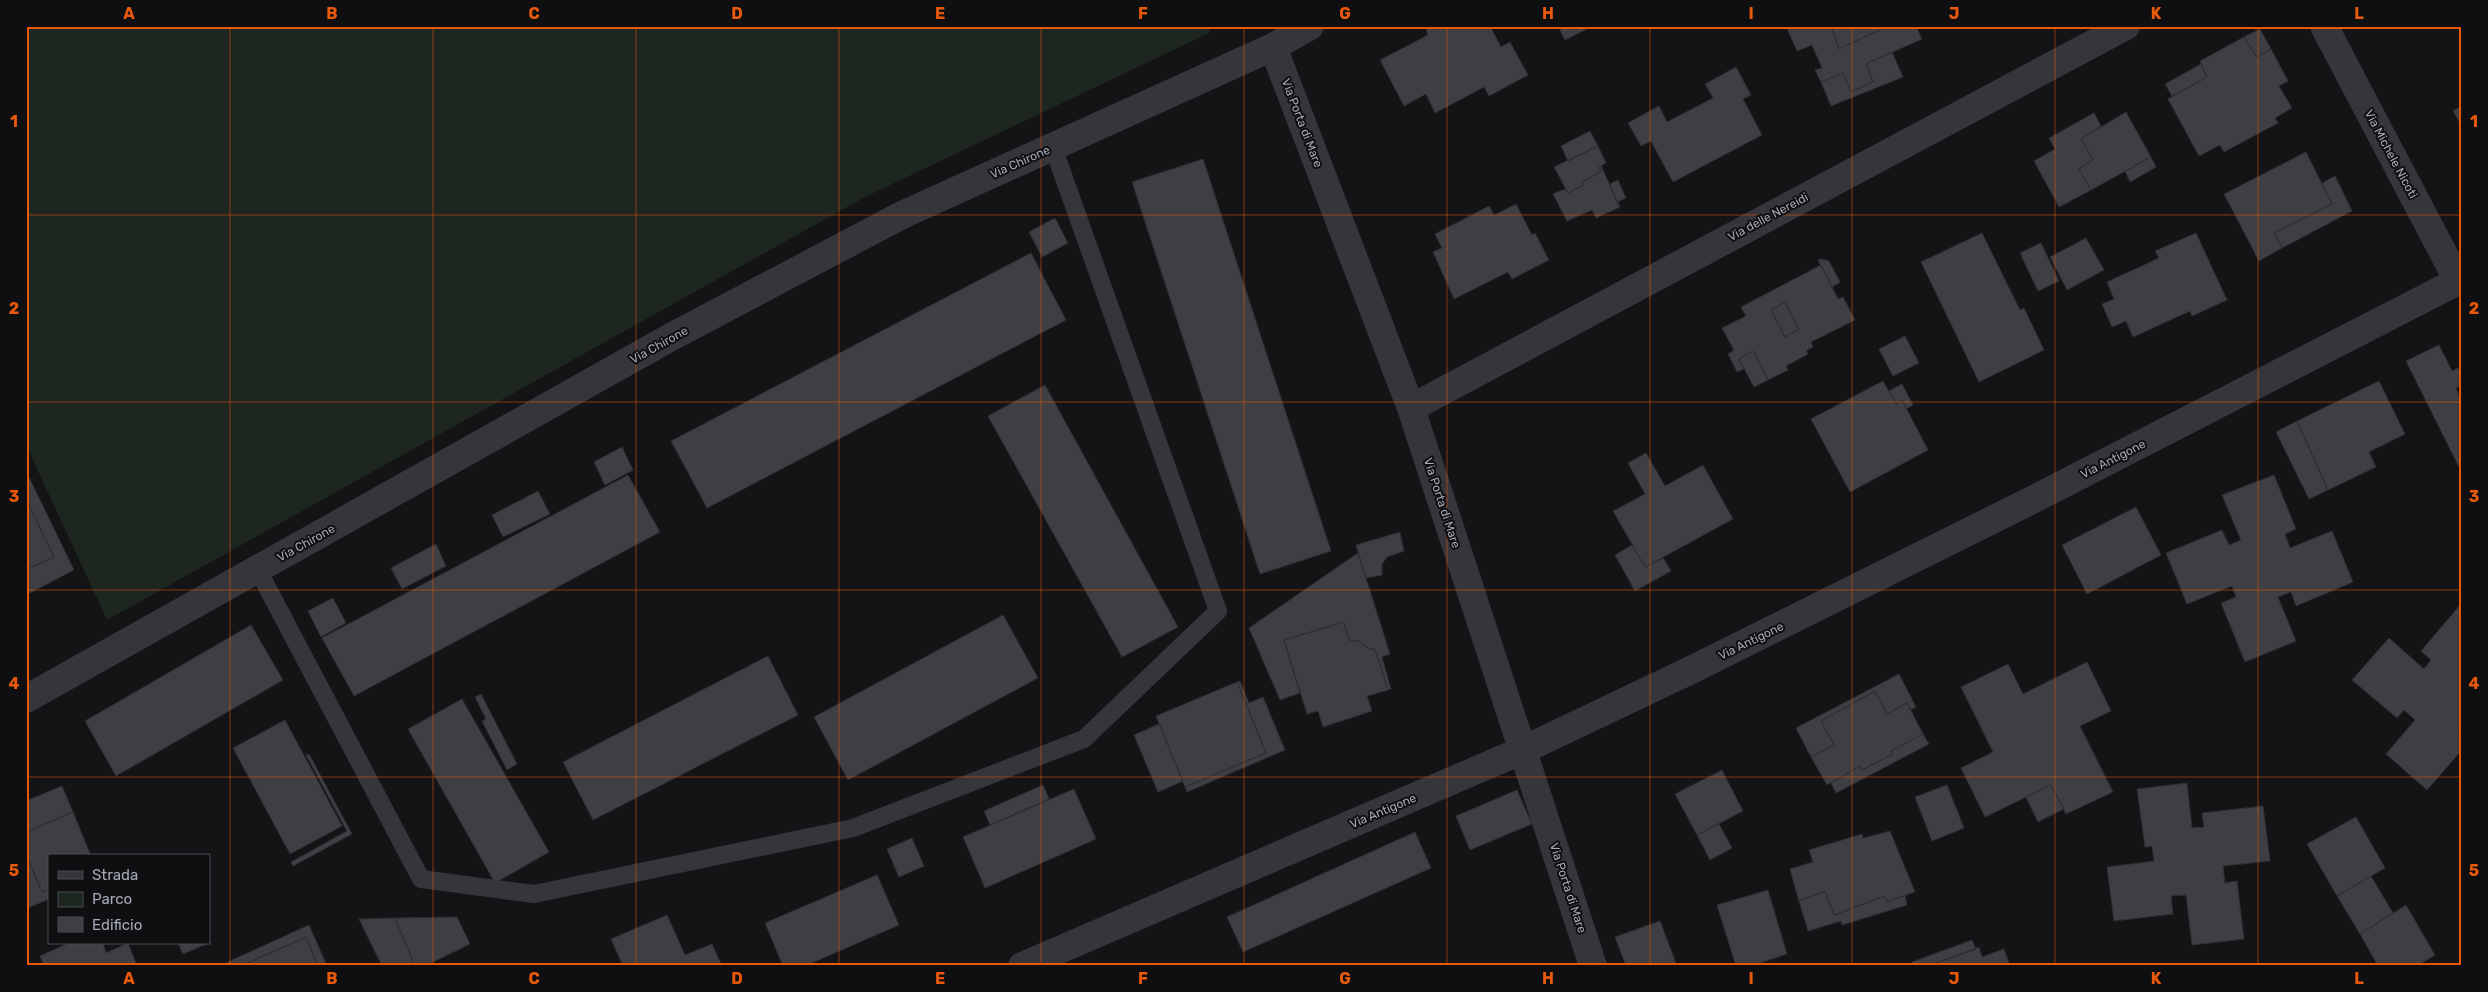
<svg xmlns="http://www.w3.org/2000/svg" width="2488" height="992" font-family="Rubik,sans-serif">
<rect width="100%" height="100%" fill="#141416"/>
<path fill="#1e2620" d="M26,26H1212L1209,33L863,198L107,620L26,445Z"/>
<path fill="#3e3e43" stroke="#2f2e32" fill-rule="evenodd" d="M1490,26L1501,47L1510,42L1528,75L1489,96L1484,87L1435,113L1426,94L1404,106L1380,60L1428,35L1425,26Z
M1558,26H1591V27L1565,40Z
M1786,26H1831L1839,49L1888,26H1916L1922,39L1866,64L1873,82L1851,92L1843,73L1821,82L1815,70L1822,68L1812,45L1797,51Z
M1831,26H1888L1839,49Z
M2260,29L2271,49L2257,57L2244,37Z
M2244,37L2257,57L2271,49L2288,81L2279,86L2292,108L2275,118L2278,123L2224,152L2220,145L2199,156L2168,99L2207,77L2200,61Z
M1892,52L1903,77L1831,106L1821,82L1843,73L1851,92L1873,82L1866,64Z
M2201,64L2207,77L2172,96L2165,84Z
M1736,67L1751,95L1743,99L1762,135L1673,182L1651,141L1641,146L1628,123L1659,106L1667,122L1713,98L1705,84Z
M2462,106V127L2453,111Z
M2126,112L2151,157L2091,190L2079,169L2093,160L2081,139Z
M2094,113L2101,126L2081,139L2093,160L2079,169L2091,190L2059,207L2034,161L2055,149L2049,138Z
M1590,131L1598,146L1568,161L1561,146Z
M1598,146L1606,163L1599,167L1601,172L1582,182L1584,185L1568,193L1554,167Z
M2306,152L2332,204L2274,233L2282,248L2259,261L2224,194Z
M2151,157L2156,167L2130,182L2125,171Z
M1203,159L1331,551L1260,574L1132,182Z
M1601,166L1620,207L1596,218L1592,210L1567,221L1553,194L1565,189L1568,193L1584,185L1582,182L1601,172L1599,167Z
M2335,176L2352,211L2282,248L2274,233L2332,204L2322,183Z
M1618,180L1626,198L1617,202L1610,184Z
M1516,204L1532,235L1535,233L1549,260L1512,279L1508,272L1454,299L1433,252L1442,248L1435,234L1489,206L1494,215Z
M1055,218L1068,243L1042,257L1029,232Z
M1982,233L2020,310L2024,308L2044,350L1979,382L1921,262Z
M2196,233L2227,300L2192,316L2190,311L2133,337L2126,321L2112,327L2102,304L2114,299L2107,282L2159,258L2155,251Z
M2086,238L2104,270L2067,290L2050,257Z
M2041,243L2059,281L2038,291L2020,253Z
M1031,253L1066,320L707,508L671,441Z
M1821,259L1829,261L1840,282L1832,287L1818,260Z
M1821,265L1838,299L1843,297L1855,320L1811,342L1813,347L1806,351L1808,354L1786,366L1788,370L1768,380L1753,351L1739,359L1744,369L1737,372L1728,354L1734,350L1722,328L1746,316L1741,307ZM1785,302L1799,329L1785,337L1771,310Z
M1785,302L1799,329L1785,337L1771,310Z
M1905,336L1919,363L1893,376L1879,349Z
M2439,345L2452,371L2458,368L2462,374V385L2456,388L2462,403V473L2406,361Z
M1753,351L1768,380L1754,387L1739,359Z
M1883,381L1896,404L1902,400L1928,450L1850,492L1811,419Z
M2379,381L2405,434L2369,452L2376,467L2328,490L2297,421Z
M1902,384L1913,405L1906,409L1902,400L1896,404L1889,391Z
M1045,385L1178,627L1122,657L988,416Z
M2297,421L2328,490L2309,499L2276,432Z
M622,447L633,470L605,485L594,462Z
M1646,453L1665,486L1703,465L1733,519L1645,567L1613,511L1645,494L1628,463Z
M26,471L74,570L26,595V570L54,557L26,499Z
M628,475L660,532L354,696L322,638Z
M2274,475L2296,529L2285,534L2290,548L2332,531L2353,582L2296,606L2291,592L2278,597L2296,641L2245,662L2221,603L2236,597L2232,586L2187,604L2166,553L2222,530L2229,545L2241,540L2222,495Z
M538,491L550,514L503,537L492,515Z
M26,499L54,557L26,570Z
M2136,507L2161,555L2087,594L2062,545Z
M1400,532L1404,551L1387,557L1382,564V575L1366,578L1356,545Z
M436,544L446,566L402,589L391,568Z
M1632,545L1645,567L1663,558L1671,571L1635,591L1615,555Z
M1358,553L1390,654L1382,657L1391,689L1388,690L1375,649H1369L1359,641L1349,640L1344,622L1284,640L1300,693L1280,700L1249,628Z
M333,598L346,623L321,637L308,611Z
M2461,604L2462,732L2458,735L2462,739V750L2427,790L2386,754L2415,720L2404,710L2397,718L2352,680L2389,638L2424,669L2431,660L2421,651Z
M1003,615L1038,678L848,780L814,717Z
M1344,622L1349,640L1359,641L1369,649H1375L1388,690L1367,696L1372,711L1323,727L1318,711L1307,714L1284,640Z
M251,625L283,680L116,776L85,721Z
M768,656L798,715L593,820L563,762Z
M2087,662L2111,711L2080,726L2113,792L2066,814L2051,785L1985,817L1961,768L1993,752L1961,687L2008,664L2023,694Z
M1899,674L1916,707L1910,710L1907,703L1887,714L1875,691L1821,721L1834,745L1811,757L1796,728Z
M1240,681L1249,703L1263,697L1285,750L1187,792L1185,787L1266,753L1237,682Z
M1237,682L1266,753L1185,787L1156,716Z
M1875,691L1887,714L1907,703L1923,734L1891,751L1893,754L1862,770L1860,766L1827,785L1811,757L1834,745L1821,721Z
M481,694L517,764L507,770L482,721L486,719L475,697Z
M462,699L549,852L495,883L408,729Z
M285,720L342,826L290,854L233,748Z
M1159,724L1183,781L1158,792L1134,735Z
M1923,734L1929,744L1836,793L1831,783L1860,766L1862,770L1893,754L1891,751Z
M309,754L352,834L293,866L291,862L347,831L306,755Z
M1722,770L1743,811L1697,835L1675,794Z
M2187,783L2192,828L2204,827L2202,813L2263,806L2270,861L2223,866L2225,883L2237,881L2244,939L2192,945L2186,895L2171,896L2173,914L2114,921L2107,867L2154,861L2152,846L2145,847L2137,789Z
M1043,785L1049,799L990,825L984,811Z
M1947,785L1964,828L1932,841L1915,797Z
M2051,785L2064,809L2038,822L2026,797Z
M62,786L73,812L26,832V801Z
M1074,789L1096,839L985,888L963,837Z
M1517,790L1532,824L1470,850L1456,816Z
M73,812L91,856H49V889L42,892L26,854V832Z
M2356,817L2385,868L2337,896L2307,844Z
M1719,824L1732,848L1710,860L1697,835Z
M1890,831L1915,892L1887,902L1885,896L1834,915L1825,891L1799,901L1790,869L1813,862L1809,850L1862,834L1863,838Z
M1415,832L1431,868L1243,952L1227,917Z
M912,838L924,866L899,877L887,849Z
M26,854L42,892L49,889V899L28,908Z
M877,875L899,925L805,966H783L765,923Z
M2371,876L2393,913L2360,934L2337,896Z
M1768,890L1787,954L1751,966H1736L1717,905Z
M1825,891L1834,915L1885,896L1887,902L1905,895L1907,905L1842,925L1841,921L1808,931L1799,901Z
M2406,905L2435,955L2417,966H2378L2360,934Z
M667,915L685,955L712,944L722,966H623L611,939Z
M457,917L470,944L425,966H415L395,918Z
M395,918L415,966H382L359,919Z
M1660,921L1677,966H1626L1615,937Z
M309,925L327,966H318L306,937L241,966H219Z
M306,937L318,966H241Z
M1972,940L1976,949L1928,966H1913L1912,962Z
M69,943H103L106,953L128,943L137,966H44L40,956Z
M178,943H209L183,954Z
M1979,947L1982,957L2004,949L2010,966H1928Z"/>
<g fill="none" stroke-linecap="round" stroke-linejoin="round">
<path stroke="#35353b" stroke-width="18" d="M258,570L421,879L534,894L853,828L1084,739L1218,611L1053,147"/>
<path stroke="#35353b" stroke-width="28" d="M2324,26L2458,281
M1273,47L1411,408L1593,966
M1411,408L2126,26
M26,699L671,337L902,215L1273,47L1310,26
M1022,966L1523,750L1691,670L2038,497L2462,279"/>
</g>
<path fill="none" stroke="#e8590c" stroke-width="1" stroke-opacity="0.55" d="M230,26V966M433,26V966M636,26V966M839,26V966M1041,26V966M1244,26V966M1447,26V966M1650,26V966M1852,26V966M2055,26V966M2258,26V966M26,215H2462M26,402H2462M26,590H2462M26,777H2462"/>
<g text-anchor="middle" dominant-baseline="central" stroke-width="4" stroke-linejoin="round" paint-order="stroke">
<g font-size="12" fill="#a5a9b7" stroke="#0f0f11">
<text transform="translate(1302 123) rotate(69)">Via Porta di Mare</text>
<text transform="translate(2391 154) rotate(62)">Via Michele Nicoti</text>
<text transform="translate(1020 162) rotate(-24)">Via Chirone</text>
<text transform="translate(1768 217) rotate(-28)">Via delle Nereidi</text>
<text transform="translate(659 345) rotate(-29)">Via Chirone</text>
<text transform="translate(2113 459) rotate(-27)">Via Antigone</text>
<text transform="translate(1442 503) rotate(72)">Via Porta di Mare</text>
<text transform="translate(306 543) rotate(-29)">Via Chirone</text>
<text transform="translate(1751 641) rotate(-26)">Via Antigone</text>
<text transform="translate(1383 811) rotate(-23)">Via Antigone</text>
<text transform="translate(1568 888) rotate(72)">Via Porta di Mare</text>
</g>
</g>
<rect width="2488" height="992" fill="none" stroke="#0f0f11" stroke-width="55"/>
<rect x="48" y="854" width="162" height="90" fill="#0f0f11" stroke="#4b4d53"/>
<rect x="58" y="871" width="25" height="8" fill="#35353b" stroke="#4b4d53"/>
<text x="92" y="880" font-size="15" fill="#a5a9b7">Strada</text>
<rect x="58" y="892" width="25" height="15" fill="#1e2620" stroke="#4b4d53"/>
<text x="92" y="904" font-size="15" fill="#a5a9b7">Parco</text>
<rect x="58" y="917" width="25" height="15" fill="#3e3e43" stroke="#4b4d53"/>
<text x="92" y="930" font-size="15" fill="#a5a9b7">Edificio</text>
<rect x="28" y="28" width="2432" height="936" fill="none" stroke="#e8590c" stroke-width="2"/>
<g font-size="16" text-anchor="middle" font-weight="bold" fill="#e8590c">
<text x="129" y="19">A</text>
<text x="332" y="19">B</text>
<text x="534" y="19">C</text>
<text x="737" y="19">D</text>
<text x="940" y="19">E</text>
<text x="1143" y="19">F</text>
<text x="1345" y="19">G</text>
<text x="1548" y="19">H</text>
<text x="1751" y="19">I</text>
<text x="1954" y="19">J</text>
<text x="2156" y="19">K</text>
<text x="2359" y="19">L</text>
<text x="14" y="127">1</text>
<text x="2474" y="127">1</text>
<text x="14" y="314">2</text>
<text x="2474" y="314">2</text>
<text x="14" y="502">3</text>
<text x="2474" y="502">3</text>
<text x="14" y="689">4</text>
<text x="2474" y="689">4</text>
<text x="14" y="876">5</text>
<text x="2474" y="876">5</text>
<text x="129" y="984">A</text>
<text x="332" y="984">B</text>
<text x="534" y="984">C</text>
<text x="737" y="984">D</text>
<text x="940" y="984">E</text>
<text x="1143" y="984">F</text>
<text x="1345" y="984">G</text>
<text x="1548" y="984">H</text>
<text x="1751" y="984">I</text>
<text x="1954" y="984">J</text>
<text x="2156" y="984">K</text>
<text x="2359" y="984">L</text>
</g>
</svg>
